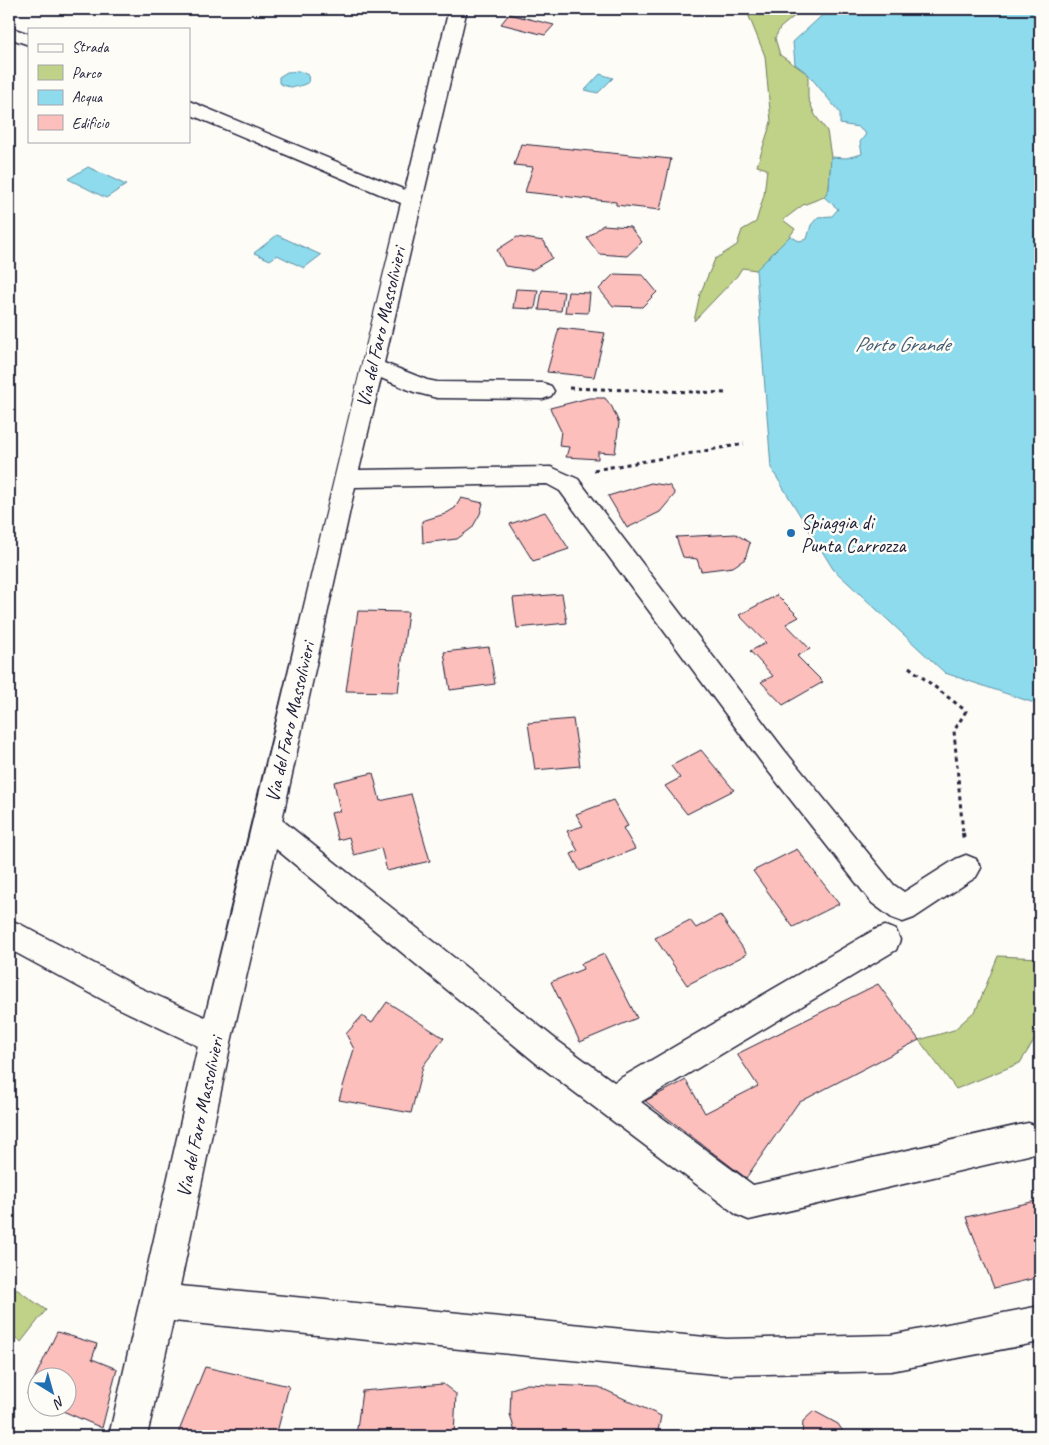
<svg xmlns="http://www.w3.org/2000/svg" width="1049" height="1445" font-family="Caveat,sans-serif">
<rect width="100%" height="100%" fill="#fdfcf7"/>
<filter id="ink" filterUnits="userSpaceOnUse"><feTurbulence type="fractalNoise" baseFrequency=".02" numOctaves="2"/><feDisplacementMap in="SourceGraphic" scale="10" xChannelSelector="R" yChannelSelector="G"/><feConvolveMatrix kernelMatrix="1 2 1 2 8 2 1 2 1" color-interpolation-filters="sRGB"/></filter>
<g filter="url(#ink)">
<path fill="#bfd287" stroke="#707a61" d="M746,9H803L780,28L775,38L780,55L808,74V98L815,115L827,131L831,157L829,189L824,197L803,205L783,220L795,229L790,236L756,270L742,268L737,276L694,321L700,294L715,259L737,245L742,230L756,222L764,195L767,169L757,166L771,122L765,56Z
M998,956L1040,958V1031L1020,1063L956,1089L919,1040L954,1030L976,1010Z
M9,1284L46,1310L21,1342L9,1333Z"/>
<path fill="#8ddbec" stroke="#6291a5" d="M829,9H1040V705L945,673L833,569L771,468L756,270L790,236L799,241L807,239L811,225L818,217L832,216L838,209L824,197L829,189L831,157L846,158L862,154L860,142L866,134L858,127L840,124V113L808,74L795,64L793,42Z
M299,71L308,75L309,82C298,88 290,89 279,83V77L287,72Z
M600,74L613,78L598,93L585,90Z
M88,167L126,185L106,198L68,179Z
M277,235L321,255L304,268L277,255L270,260L254,253Z"/>
<path fill="#fcbfbc" stroke="#22223b" d="M509,14L554,25L545,35L501,24Z
M521,144L671,159L660,210L616,205V202L525,192L533,167L514,165Z
M603,225L630,227L642,242L627,256L599,254L587,238Z
M517,237L544,241L552,258L532,270L505,266L497,250Z
M614,274L643,275L657,292L642,307L613,306L599,289Z
M516,289L538,290L535,309L513,308Z
M542,290L564,292L561,311L539,310Z
M568,292L590,293L588,313L565,312Z
M559,328L605,333L594,377L547,372Z
M589,398H605L612,407L619,423L615,453L598,452V459L566,457L569,447L559,446L561,431L550,408Z
M651,483L670,486L675,494L660,512L627,528L608,496Z
M461,498L483,503L480,514L472,528L457,539L423,543L422,521L445,514L455,508Z
M545,512L569,549L533,561L510,524Z
M736,534L750,543L745,559L733,567L701,571L697,559L683,557L676,537Z
M562,594L567,623L517,628L513,598Z
M777,595L799,617L786,624L810,649L797,656L823,682L783,705L761,682L773,676L750,651L766,643L739,615Z
M358,611L408,612L398,692L346,691Z
M489,647L495,684L450,690L444,652Z
M573,719L580,766L535,770L528,723Z
M701,750L734,790L687,814L665,786L680,778L671,766Z
M373,773L380,801L411,794L430,861L387,871L381,848L354,855L349,837L338,840L331,813L340,811L334,782Z
M613,800L628,826L623,828L635,849L580,871L571,854L578,851L567,831L583,826L576,814Z
M797,849L839,904L793,927L753,871Z
M720,915L747,954L687,985L655,938L690,920L696,928Z
M604,954L637,1018L580,1042L551,982L583,969L581,964Z
M878,984L919,1040L798,1103L746,1178L645,1101L686,1080L705,1113L758,1086L737,1054Z
M387,1002L444,1038L423,1066L411,1113L339,1100L354,1049L346,1034L362,1016L372,1023Z
M1036,1201L1040,1202V1277L994,1288L966,1217Z
M57,1332L97,1344L92,1359L117,1369L102,1428L56,1408H68V1378H38V1399L27,1394Z
M205,1367L289,1386L276,1436H179V1431Z
M443,1384L456,1394L454,1436H356L362,1391Z
M527,1384L599,1387L661,1416L657,1436H516L510,1414L511,1389Z
M814,1411L838,1424L846,1436H802L803,1421Z"/>
<g fill="none" stroke-linecap="round" stroke-linejoin="round">
<g stroke="#22223b" stroke-width="3">
<path id="minor" d="M449,9H467L384,363L427,380L437,382L543,383L551,386L554,391L551,396L543,399L437,398L414,392L381,378L359,470L551,467L578,479L785,751L894,885L904,892L956,859L966,855L976,859L981,868L976,877L914,918L903,922L892,918L872,903L765,767L560,491L547,484L355,487L282,820L558,1041L614,1082L874,930L885,926L896,930L900,940L896,950L641,1102L753,1185L1028,1123L1040,1127V1150L1028,1155L749,1220L737,1215L536,1063L276,849L232,1038L180,1286L726,1339L891,1335L1040,1306V1342L891,1371L726,1375L173,1321L147,1436H109L198,1046L116,1007L9,949V920L20,924L138,987L205,1017C272,746 334,474 401,203L189,114V101L405,190Z
M9,27L29,34V45L9,38Z"/>
</g>
<path stroke="#22223b" stroke-width="3" stroke-dasharray="4 4" stroke-linecap="butt" d="M569,388L725,393
M594,470L744,444
M909,667L966,711L954,731L963,834"/>
<path stroke="#22223b" stroke-width="4" stroke-dasharray="4.5 4.5" stroke-linecap="butt" d="M963,833L964,840"/>
<use href="#minor" fill="#fdfcf7" fill-rule="evenodd"/>
</g>
</g>
<circle fill="#1f6fb2" stroke="#fdfcf7" stroke-width="2" cx="791" cy="533" r="5"/>
<g text-anchor="middle" dominant-baseline="central" stroke-width="5" stroke-linejoin="round" paint-order="stroke">
<g font-size="20" fill="#22223b" stroke="#fdfcf7">
<text transform="translate(381 327) rotate(-77)">Via del Faro Massolivieri</text>
<text transform="translate(290 722) rotate(-77)">Via del Faro Massolivieri</text>
<text transform="translate(200 1117) rotate(-78)">Via del Faro Massolivieri</text>
</g>
<g font-size="20" fill="#22223b" stroke="#fdfcf7" text-anchor="start">
<text x="801" y="522">Spiaggia di<tspan x="801" dy="23">Punta Carrozza</tspan></text>
</g>
<g font-size="21" font-style="italic" fill="#425a70" stroke="#fdfcf7">
<text x="902" y="344">Porto Grande</text>
</g>
</g>
<rect width="1049" height="1445" fill="none" stroke="#fdfcf7" stroke-width="30"/>
<rect x="15" y="15" width="1019" height="1415" fill="none" stroke="#22223b" stroke-width="2" filter="url(#ink)"/>
<rect x="28" y="28" width="162" height="115" fill="#fdfcf7" stroke="#a5a5ac"/>
<rect x="38" y="44" width="25" height="8" fill="#fdfcf7" stroke="#a5a5ac"/>
<text x="72" y="52" font-size="15" fill="#22223b">Strada</text>
<rect x="38" y="65" width="25" height="15" fill="#bfd287" stroke="#a5a5ac"/>
<text x="72" y="78" font-size="15" fill="#22223b">Parco</text>
<rect x="38" y="90" width="25" height="15" fill="#8ddbec" stroke="#a5a5ac"/>
<text x="72" y="102" font-size="15" fill="#22223b">Acqua</text>
<rect x="38" y="115" width="25" height="15" fill="#fcbfbc" stroke="#a5a5ac"/>
<text x="72" y="128" font-size="15" fill="#22223b">Edificio</text>
<g transform="translate(52 1392) rotate(143)"><circle r="24" fill="#fdfcf7" stroke="#a5a5ac"/>
<path d="M0-4L9 19L0 12L-9 19Z" fill="#1f6fb2"/>
<text y="-8" font-size="14" font-weight="bold" text-anchor="middle" fill="#22223b">N</text>
</g>
</svg>
